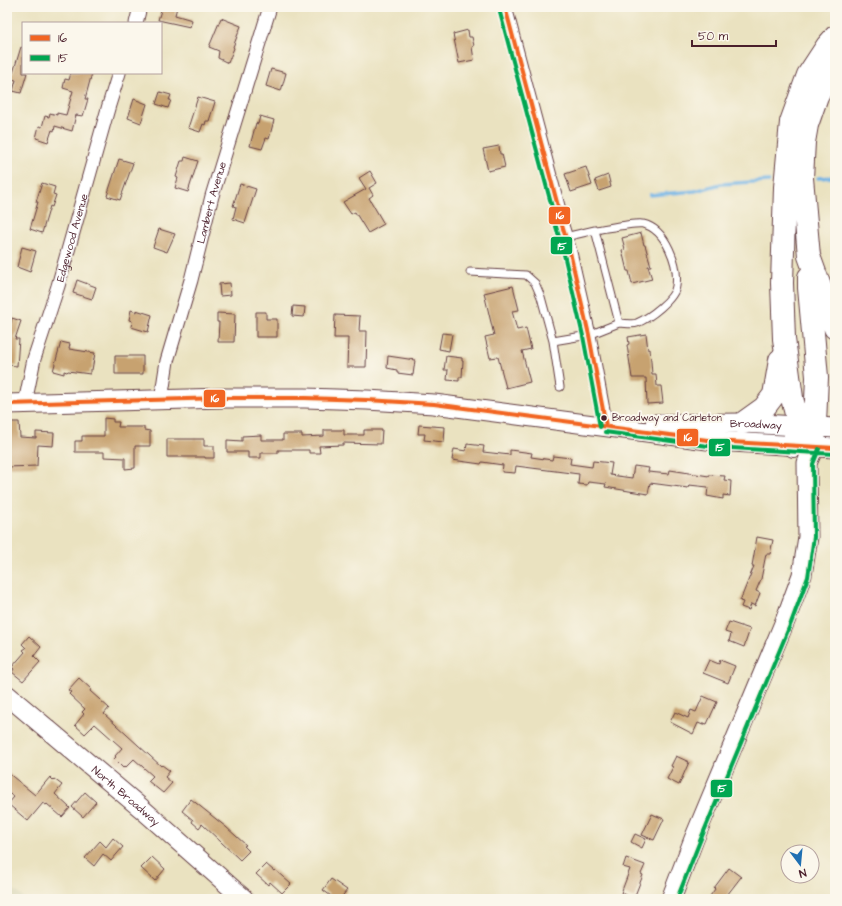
<svg xmlns="http://www.w3.org/2000/svg" width="842" height="906" font-family="'Architects Daughter',sans-serif">
<rect width="100%" height="100%" fill="#fbf7ec"/>
<filter id="ink" filterUnits="userSpaceOnUse"><feTurbulence type="fractalNoise" baseFrequency=".025" numOctaves="2"/><feDisplacementMap in="SourceGraphic" scale="8" xChannelSelector="R" yChannelSelector="G"/><feConvolveMatrix kernelMatrix="1 2 1 2 8 2 1 2 1" color-interpolation-filters="sRGB"/></filter>
<filter id="wash" filterUnits="userSpaceOnUse"><feTurbulence type="fractalNoise" baseFrequency=".012" numOctaves="4" result="noise"/><feDisplacementMap in="SourceGraphic" scale="16" xChannelSelector="R" yChannelSelector="G"/><feGaussianBlur stdDeviation="0.9" result="paint"/><feColorMatrix in="noise" values="0 0 0 0 0 0 0 0 0 0 0 0 0 0 0 0 0 1.4 0 .05"/><feComposite in="paint" operator="in"/></filter>
<g filter="url(#wash)">
<rect width="100%" height="100%" fill="#eae2c0"/>
<path fill="#d8d5b5" d="M7,884L25,899H7Z"/>
<g fill="none" stroke-linecap="round" stroke-linejoin="round">
<path stroke="#71b4e6" stroke-width="3.5" d="M818,178L835,177
M650,195L695,191L721,184L769,181"/>
</g>
<g id="blocks">
<path fill="#c7a26f" d="M162,7H177L175,15L192,20L190,27L158,20Z
M221,18L241,26L233,47L234,48L228,63L218,58L219,51L209,47Z
M468,30L469,37H472L474,46L472,47L474,60L459,63L453,34Z
M21,47L23,48V73H27L21,93L13,91L16,80L7,78V73H13Z
M271,69L286,73L281,91L266,86Z
M71,73H92L85,99H88L83,116L76,115L72,131L55,126L54,131L52,130L48,142L36,138L39,126L42,127L45,116L49,117L50,113L57,115V113L66,115L73,91L63,88L65,79L69,80Z
M160,92L171,95L169,100H171L168,108L156,104Z
M198,97L215,102L209,121H206L205,125L203,124L200,132L188,128Z
M134,99L147,104L141,123L128,118Z
M260,116L274,120L269,139L266,138L262,149L250,146L256,123L258,124Z
M499,146L500,154H502L505,167L488,171L483,149Z
M185,157L198,161L188,192L175,188L178,178L176,177L181,161H184Z
M119,159L133,163L120,200L107,196Z
M586,167L592,185L571,192L565,174Z
M370,171L377,183L369,188L373,195L369,198L384,224L368,233L355,212L351,214L343,202L366,189L359,178Z
M608,175L611,187L599,191L595,180Z
M42,183L55,187L53,194L56,195L52,207L50,206L42,233L30,229L38,202H36Z
M240,184L256,189L245,223L233,219L236,207L233,206Z
M159,229L175,234L167,252L153,247Z
M641,233L644,245H645L651,266H648L652,279L632,284L629,271H627L622,250L625,249L622,238Z
M22,247L36,251L30,272L17,267Z
M77,280L96,287L92,299L73,293Z
M230,283L231,295L220,296L219,284Z
M513,286L519,310L512,311L517,330L526,328L531,349L522,351L530,382L506,388L498,357L490,358L485,337L494,335L484,293Z
M293,306L305,307L304,317L292,316Z
M131,310L136,312V310L152,315L148,332L131,327L132,321L129,320Z
M256,312H266V319H277V337H256Z
M217,313L235,314L234,342H218L219,322H217Z
M335,315L360,316L359,331H367L366,367H347L348,338H334Z
M12,318L21,321L15,339H19L17,366L7,365L8,333Z
M442,333L452,334L449,351L439,349Z
M646,334L648,350L650,349L652,374H656L657,386H661L663,403L647,404L646,378H632L627,345L629,344L628,337Z
M61,342L70,344L69,349L95,353L92,370H90V374L68,371L67,372L64,371V374L53,371Z
M115,356H143V374H115Z
M388,356L415,360L413,375L397,373V370L387,368Z
M446,356L462,358V361H463L462,377H459V381L447,380L448,370H444Z
M104,418L113,419V422H119L118,427H144V430L150,431V446H135V468L125,469V458L104,457V452H75V441H82V436H104Z
M7,422H19L20,437L36,438V432L54,433L53,446L38,445L37,466L7,467Z
M419,425L445,427L444,442L424,440L425,434H418Z
M324,430H344V435H364V430H382L381,444L343,443V445L319,446L320,453H309V450H278V453H261V458H248V452H227V440L242,441V436L261,435V440H283V434H302V437L324,436Z
M167,439H204V446H214V458H205V457H167Z
M467,444L484,446L483,452L510,455V450L532,453L531,457L552,460L553,456L571,458L570,464L592,467L593,461L612,463L610,475L632,478L634,466L649,468L648,472L669,474L670,470L709,476V475L725,476L724,480L731,481L730,496L723,495V499L707,496L708,487L689,485L688,488L650,483L648,494L629,491L605,487L606,484L588,482L587,485L578,484L579,474L516,466L515,473L502,472L503,465L482,462L481,464L452,460L454,449L466,451Z
M757,537L773,540L770,554H766L761,579L756,591L760,593L755,606L751,604L749,610L741,607L743,602L740,601L754,566H752Z
M729,622L750,629L744,647L729,641L731,634L725,632Z
M29,636L41,647L34,656L40,662L23,681L12,672L14,669L12,667L25,652L23,650L26,648L22,644Z
M709,660L719,664L720,660L735,666L728,683L703,673Z
M79,678L91,689L90,691L109,708L104,714L161,766L162,765L170,771L165,777L172,783L163,793L148,781L153,776L134,759L126,767L125,766L123,768L114,759L116,757L115,756L122,748L95,724L85,734L75,725L84,714L82,712L85,709L69,694L71,692L68,690Z
M703,696L717,702L707,724L703,723V725L698,723L693,734L670,722L675,712L688,718L691,710L696,712Z
M676,756L689,762L679,785L667,779L673,767L671,766Z
M7,772L35,795L50,777L53,780L54,779L62,785L55,794L70,808L62,817L47,804L46,805L43,803L28,821L8,804L14,797L7,792Z
M85,792L96,802L83,817L72,807Z
M191,799L226,827L246,845L244,846L249,851L240,860L202,824L199,828L192,822L193,820L182,811Z
M652,814L664,819L654,840L642,835Z
M635,834L646,839L642,848L631,842Z
M113,838L123,847L111,861L103,854L94,866L85,858L100,841L106,847Z
M152,857L165,869L155,881L141,868Z
M626,858L645,865L641,874L643,875L634,898L621,893L630,869L623,867Z
M266,864L274,871L275,870L291,884L282,893L270,882L268,885L256,874Z
M729,868L741,877L724,899H708L715,889L714,888Z
M331,879L347,890L340,899H335L323,890Z"/>
</g>
</g>
<g filter="url(#ink)">
<use href="#blocks" fill-opacity="0" stroke="#623c41" stroke-width="1"/>
<g fill="none" stroke-linecap="round" stroke-linejoin="round">
<g stroke="#623c41" stroke-width="9">
<path id="lane" d="M595,230C604,229 636,222 643,224C666,229 679,265 676,286C675,299 649,318 637,323C633,325 625,323 619,323
M470,272L526,275L535,283L541,297L553,341L589,335L619,323L595,230L565,237
M553,341L560,387"/>
</g>
<g stroke="#623c41" stroke-width="15">
<g id="street">
<path d="M505,7L559,210L560,219L569,248L589,335L606,426"/>
<path d="M136,23L140,7"/>
<path id="s1" d="M161,400L167,361L191,280L212,196L270,7"/>
<path id="s2" d="M25,403L34,359L58,286L109,105L119,73"/>
</g>
</g>
<g stroke="#623c41" stroke-width="21">
<g id="secondary">
<path d="M7,404L223,398H305L367,400L434,404L715,441L835,448"/>
<path id="s3" d="M655,424L743,423L835,428"/>
<path id="s4" d="M7,695L141,808L244,899"/>
<path d="M671,899L694,839L785,621L802,575L808,537L807,463L814,447"/>
</g>
</g>
<g stroke="#623c41" stroke-width="24">
<path id="highway" d="M835,65L825,80L817,96L807,125L804,142L802,178L809,256L835,328
M809,277V288L817,377L814,447
M743,423L764,408L774,395L780,360
M794,446L796,426V414L792,398L784,339L782,283L785,187L791,122L808,75L827,46L835,37"/>
</g>
<use href="#lane" stroke="#fff" stroke-width="7"/>
<use href="#street" stroke="#fff" stroke-width="13"/>
<use href="#secondary" stroke="#fff" stroke-width="19"/>
<use href="#highway" stroke="#fff" stroke-width="22"/>
<g stroke="#fbf7ec" stroke-width="7">
<path id="bus-1" d="M505,7L559,210L560,219L569,248L589,335L606,426
M7,404L223,398H305L367,400L434,404L715,441L835,448"/>
</g>
<g stroke="#fbf7ec" stroke-width="7">
<path id="bus-2" d="M499,9L553,211L554,220L563,250L583,336L600,427
M605,432L715,447L835,454
M677,899L700,841L791,623L808,577L814,537L813,464L819,449"/>
</g>
<use href="#bus-1" stroke="#f26522" stroke-width="4"/>
<use href="#bus-2" stroke="#00a651" stroke-width="4"/>
</g>
</g>
<circle fill="#4a1f2b" stroke="#fbf7ec" stroke-width="1.5" cx="604" cy="418" r="3.5"/>
<g text-anchor="middle" dominant-baseline="central" stroke-width="4" stroke-linejoin="round" paint-order="stroke">
<g font-size="10" fill="#4a1f2b" stroke="#fbf7ec" text-anchor="start">
<text x="612" y="418">Broadway and Carleton</text>
</g>
<g font-size="11" fill="#4a1f2b" stroke="#fbf7ec">
<text stroke="none"><textPath href="#s1" startOffset="204">Lambert Avenue</textPath></text>
<text stroke="none"><textPath href="#s2" startOffset="172">Edgewood Avenue</textPath></text>
<text stroke="none"><textPath href="#s3" startOffset="101">Broadway</textPath></text>
<text stroke="none"><textPath href="#s4" startOffset="156">North Broadway</textPath></text>
</g>
</g>
<g stroke="#fbf7ec" stroke-width="1.5">
<rect x="548" y="206" width="23" height="19" rx="4" fill="#f26522"/>
<rect x="550" y="236" width="23" height="19" rx="4" fill="#00a651"/>
<rect x="203" y="389" width="23" height="19" rx="4" fill="#f26522"/>
<rect x="676" y="428" width="23" height="19" rx="4" fill="#f26522"/>
<rect x="708" y="438" width="23" height="19" rx="4" fill="#00a651"/>
<rect x="710" y="779" width="23" height="19" rx="4" fill="#00a651"/>
</g>
<g font-size="11" text-anchor="middle" font-weight="bold" fill="#fff">
<text x="560" y="219">16</text>
<text x="562" y="250">15</text>
<text x="215" y="402">16</text>
<text x="688" y="441">16</text>
<text x="720" y="451">15</text>
<text x="722" y="792">15</text>
</g>
<rect width="842" height="906" fill="none" stroke="#fbf7ec" stroke-width="24"/>
<rect x="22" y="22" width="140" height="52" fill="#fbf7ec" stroke="#b4a19f"/>
<rect x="30" y="35" width="20" height="6" fill="#f26522" stroke="#b4a19f"/>
<text x="58" y="42" font-size="12" fill="#4a1f2b">16</text>
<rect x="30" y="55" width="20" height="6" fill="#00a651" stroke="#b4a19f"/>
<text x="58" y="62" font-size="12" fill="#4a1f2b">15</text>
<g transform="translate(800 864) rotate(164)"><circle r="19" fill="#fbf7ec" stroke="#b4a19f"/>
<path d="M0-3L7 15L0 10L-7 15Z" fill="#1f6fb2"/>
<text y="-6" font-size="11" font-weight="bold" text-anchor="middle" fill="#4a1f2b">N</text>
</g>
<path d="M692 40v6h84v-6" fill="none" stroke="#4a1f2b" stroke-width="2"/>
<text x="698" y="40" font-size="12" fill="#4a1f2b" stroke="#fbf7ec" stroke-width="3" paint-order="stroke">50 m</text>
</svg>
